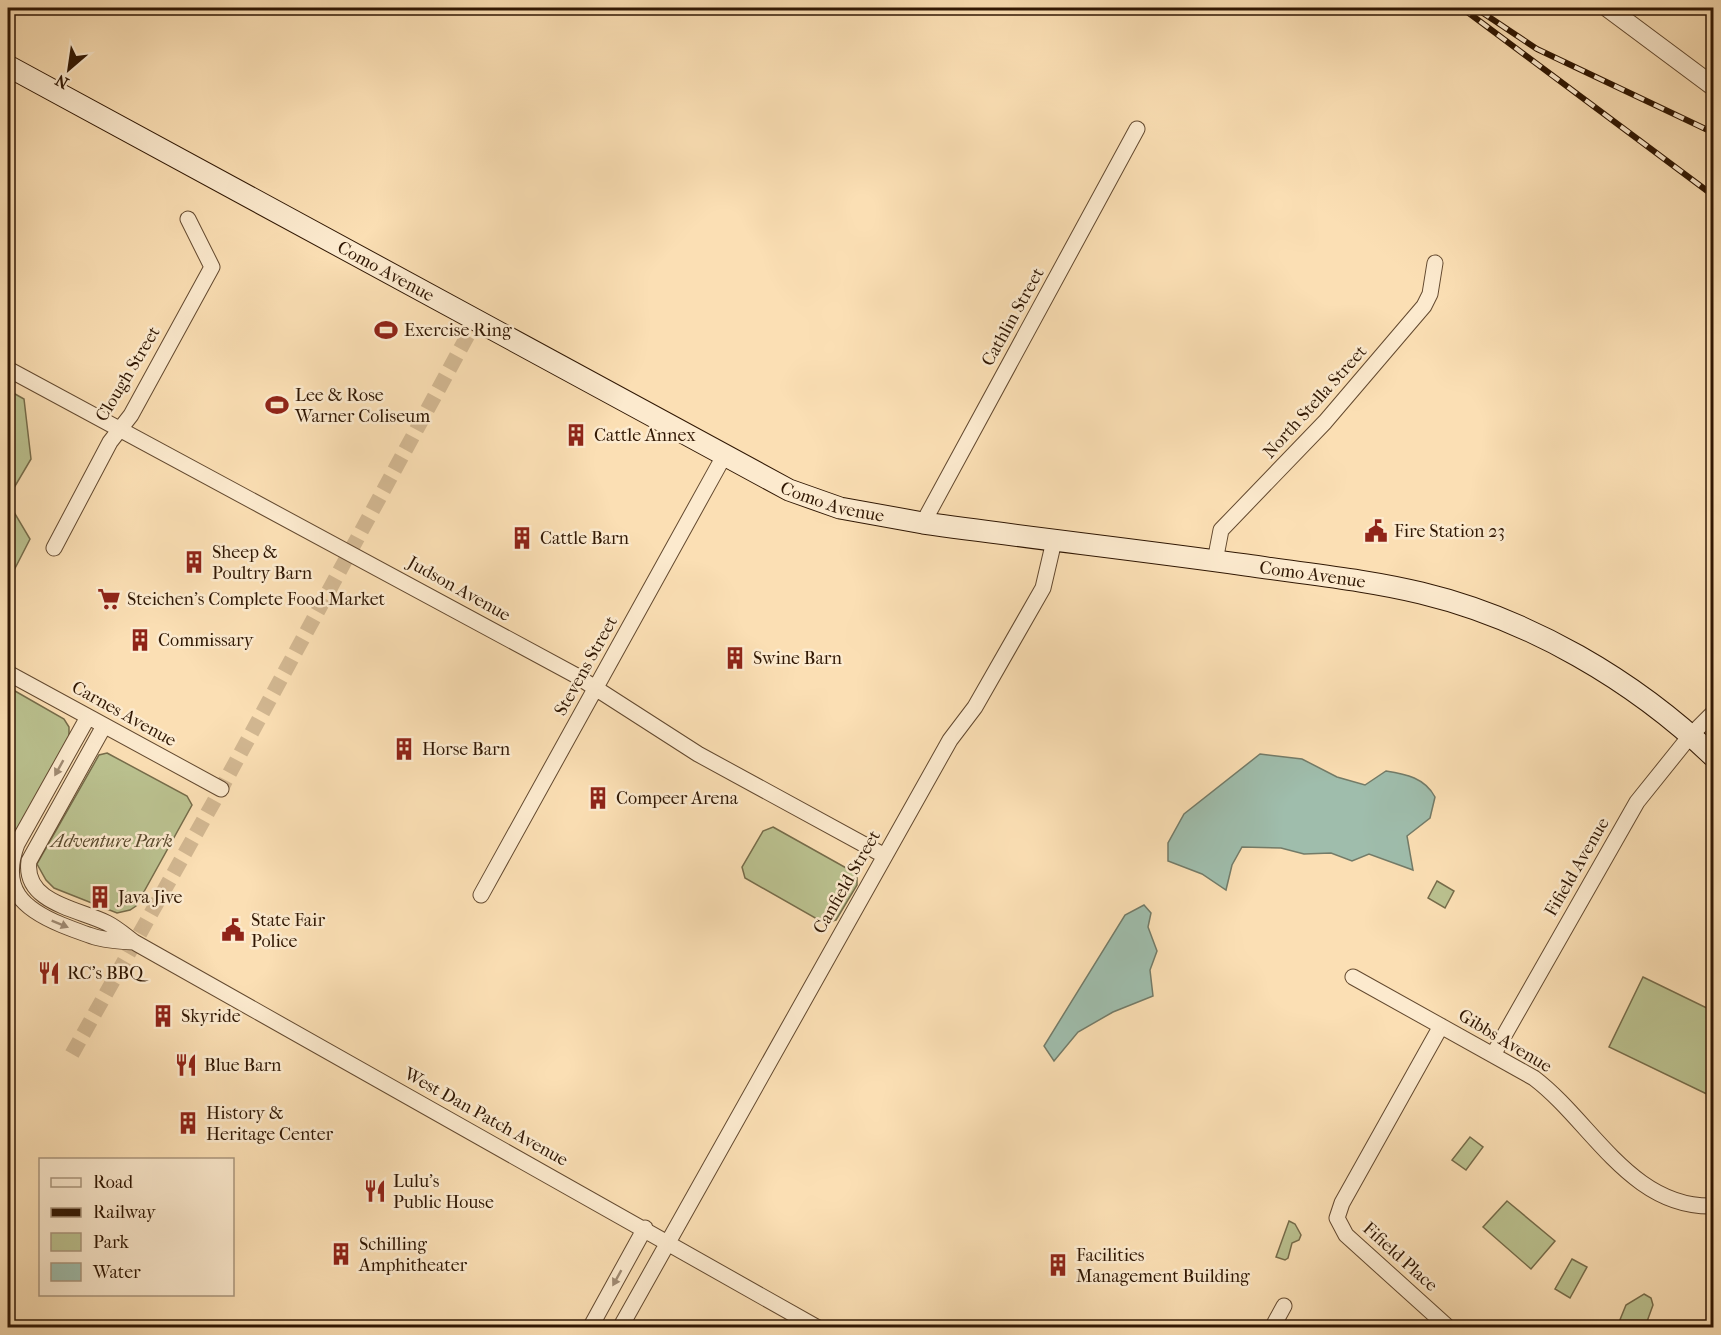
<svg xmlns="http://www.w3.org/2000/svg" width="1721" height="1335" font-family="'IM FELL French Canon',serif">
<rect width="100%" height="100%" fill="#fbdfb4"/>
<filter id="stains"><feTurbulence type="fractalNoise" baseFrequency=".00333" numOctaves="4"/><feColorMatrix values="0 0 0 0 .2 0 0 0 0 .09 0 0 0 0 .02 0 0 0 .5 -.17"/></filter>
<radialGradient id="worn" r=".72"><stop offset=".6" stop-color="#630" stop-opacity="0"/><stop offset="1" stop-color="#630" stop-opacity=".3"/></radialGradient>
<path fill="#bbc290" stroke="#766c4a" stroke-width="1.5" d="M8,390L24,399L31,459L8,498Z
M8,502L30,539L8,582Z
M8,687L64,719L69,727V738L8,847Z
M107,753L187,796L192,805L136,906L130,910L117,913L54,888L46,880L37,864L99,755Z
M773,827L857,874V885L836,920L824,923L745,878L742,867L763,831Z
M1437,881L1454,891L1445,908L1428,898Z
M1643,977L1713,1011V1097L1609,1047Z
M1470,1137L1483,1147L1466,1170L1452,1160Z
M1507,1201L1555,1241L1531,1269L1483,1227Z
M1289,1221L1295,1224L1301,1235L1299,1240L1292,1243L1288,1258L1285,1260L1276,1257Z
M1572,1259L1587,1267L1570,1298L1555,1289Z
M1644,1294L1651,1298L1653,1305L1645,1327H1617L1626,1305Z"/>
<path fill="#9fbdac" stroke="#737b68" stroke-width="1.5" d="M1260,754L1302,759L1337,777L1365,785L1386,771C1406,774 1425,778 1435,797L1430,818L1407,836L1413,870L1369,854L1352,861L1331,853L1304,854L1281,848L1242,847L1232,865L1226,890L1202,874L1168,861V843L1184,814Z
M1144,905L1151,913L1148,927L1157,951L1150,970L1153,996L1113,1012L1078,1032L1054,1061L1044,1046L1125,915Z"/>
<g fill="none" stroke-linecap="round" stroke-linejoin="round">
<path stroke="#d2b791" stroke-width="15" stroke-dasharray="15 8" stroke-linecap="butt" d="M72,1054L221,789L475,322"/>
<g stroke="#63492f" stroke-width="17">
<path id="minor" d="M8,369L575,675L698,754L885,856
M923,523L1137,129
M54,548L110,442L131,415L212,267L188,219
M1215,561L1221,530L1325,422L1424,306L1430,294L1435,263
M8,673L221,789
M88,717L17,844C0,889 23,909 62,925C92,937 102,941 134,942
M104,726L29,861C23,903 79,909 107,923C117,928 126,936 134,942L818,1328
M481,895L724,456
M1353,977L1534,1078C1592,1122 1631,1209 1714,1206
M1441,1026L1342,1203L1337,1218L1346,1235L1449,1328
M1493,1055L1637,802L1690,736L1714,712
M590,1328L645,1228
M620,1328L950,740L975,707L1043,588L1054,541
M1272,1328L1284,1306"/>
</g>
<g stroke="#63492f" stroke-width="20">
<path id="tertiary" d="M1608,8L1714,87"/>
</g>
<g stroke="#301703" stroke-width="23">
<g id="secondary">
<path id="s1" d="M8,66L789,490L840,508L923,523C1031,538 1139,550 1246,565C1305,574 1363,579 1421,593C1529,619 1634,680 1714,757"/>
</g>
</g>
<use href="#minor" stroke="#fceace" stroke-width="15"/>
<use href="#tertiary" stroke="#fceace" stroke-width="18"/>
<use href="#secondary" stroke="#fceace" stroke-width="21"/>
<g stroke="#301703" stroke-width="6">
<path id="rail" d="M1462,8L1714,196
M1480,11L1537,49L1714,133"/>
</g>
<use href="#rail" stroke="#fceace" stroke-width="4" stroke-dasharray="11" stroke-linecap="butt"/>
</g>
<defs><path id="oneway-solid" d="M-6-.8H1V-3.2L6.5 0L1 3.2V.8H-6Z" transform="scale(1.5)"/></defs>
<g fill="#a08b73">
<use href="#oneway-solid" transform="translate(59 768) rotate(119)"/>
<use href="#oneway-solid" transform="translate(60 924) rotate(22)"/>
<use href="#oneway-solid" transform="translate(617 1278) rotate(119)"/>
</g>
<defs>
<g id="stadium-bare" transform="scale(1.8)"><path d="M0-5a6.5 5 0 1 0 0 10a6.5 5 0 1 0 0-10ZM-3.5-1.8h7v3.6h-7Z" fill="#8f2418" stroke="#fceace" stroke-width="2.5" paint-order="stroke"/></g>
<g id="building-bare" transform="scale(1.8)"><path d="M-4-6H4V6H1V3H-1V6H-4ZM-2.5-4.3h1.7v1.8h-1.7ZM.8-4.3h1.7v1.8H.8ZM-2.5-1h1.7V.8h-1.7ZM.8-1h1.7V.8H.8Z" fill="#8f2418" stroke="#fceace" stroke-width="2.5" paint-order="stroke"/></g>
<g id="civic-bare" transform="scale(1.8)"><path d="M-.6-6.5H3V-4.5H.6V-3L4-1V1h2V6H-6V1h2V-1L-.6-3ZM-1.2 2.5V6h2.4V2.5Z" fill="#8f2418" stroke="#fceace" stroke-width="2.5" paint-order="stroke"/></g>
<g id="supermarket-bare" transform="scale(1.8)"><path d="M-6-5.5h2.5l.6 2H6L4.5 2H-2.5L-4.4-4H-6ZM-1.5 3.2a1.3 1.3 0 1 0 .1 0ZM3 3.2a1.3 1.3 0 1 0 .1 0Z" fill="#8f2418" stroke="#fceace" stroke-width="2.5" paint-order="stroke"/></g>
<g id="restaurant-bare" transform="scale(1.8)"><path d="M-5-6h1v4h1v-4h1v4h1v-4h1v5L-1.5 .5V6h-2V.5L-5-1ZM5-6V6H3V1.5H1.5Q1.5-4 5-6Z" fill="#8f2418" stroke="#fceace" stroke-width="2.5" paint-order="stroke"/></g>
</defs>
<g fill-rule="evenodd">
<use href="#stadium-bare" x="386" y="330"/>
<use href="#stadium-bare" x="277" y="405"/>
<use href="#building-bare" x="576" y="435"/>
<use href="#civic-bare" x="1376" y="531"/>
<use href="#building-bare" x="522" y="538"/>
<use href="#building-bare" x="194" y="562"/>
<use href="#supermarket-bare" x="109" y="599"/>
<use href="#building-bare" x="140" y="640"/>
<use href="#building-bare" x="735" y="658"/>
<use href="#building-bare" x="404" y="749"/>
<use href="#building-bare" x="598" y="798"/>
<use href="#building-bare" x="100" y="897"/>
<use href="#civic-bare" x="233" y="930"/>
<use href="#restaurant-bare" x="49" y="973"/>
<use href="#building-bare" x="163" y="1016"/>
<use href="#restaurant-bare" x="186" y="1065"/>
<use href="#building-bare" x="188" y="1123"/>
<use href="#restaurant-bare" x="375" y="1191"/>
<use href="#building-bare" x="341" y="1254"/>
<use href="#building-bare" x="1058" y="1265"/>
</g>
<g text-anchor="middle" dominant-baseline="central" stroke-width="5" stroke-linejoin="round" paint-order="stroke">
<g font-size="18" fill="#301703" stroke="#fceace">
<text stroke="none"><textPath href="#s1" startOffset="430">Como Avenue</textPath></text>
<text transform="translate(1013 317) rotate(-61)">Cathlin Street</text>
<text transform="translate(128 374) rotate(-59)">Clough Street</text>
<text transform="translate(1315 402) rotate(-48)">North Stella Street</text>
<text stroke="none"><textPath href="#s1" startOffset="934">Como Avenue</textPath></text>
<text stroke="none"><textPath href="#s1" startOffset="1420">Como Avenue</textPath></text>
<text transform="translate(459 589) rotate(29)">Judson Avenue</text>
<text transform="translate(586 666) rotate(-61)">Stevens Street</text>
<text transform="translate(124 714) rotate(29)">Carnes Avenue</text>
<text transform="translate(1577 867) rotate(-60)">Fifield Avenue</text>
<text transform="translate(847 882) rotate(-60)">Canfield Street</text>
<text transform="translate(1505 1041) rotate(31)">Gibbs Avenue</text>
<text transform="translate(486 1117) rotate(29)">West Dan Patch Avenue</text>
<text transform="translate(1400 1257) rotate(42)">Fifield Place</text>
</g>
<g font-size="18" fill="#301703" stroke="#fceace" text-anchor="start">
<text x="404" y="330">Exercise Ring</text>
<text x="295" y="395">Lee &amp; Rose<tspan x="295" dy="21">Warner Coliseum</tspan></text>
<text x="594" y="435">Cattle Annex</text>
<text x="1394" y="531">Fire Station 23</text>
<text x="540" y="538">Cattle Barn</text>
<text x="212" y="552">Sheep &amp;<tspan x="212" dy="21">Poultry Barn</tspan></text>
<text x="127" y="599">Steichen's Complete Food Market</text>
<text x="158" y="640">Commissary</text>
<text x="753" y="658">Swine Barn</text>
<text x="422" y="749">Horse Barn</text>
<text x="616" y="798">Compeer Arena</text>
<text x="118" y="897">Java Jive</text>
<text x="251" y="920">State Fair<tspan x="251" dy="21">Police</tspan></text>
<text x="67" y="973">RC's BBQ</text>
<text x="181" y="1016">Skyride</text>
<text x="204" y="1065">Blue Barn</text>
<text x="206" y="1113">History &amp;<tspan x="206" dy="21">Heritage Center</tspan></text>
<text x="393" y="1181">Lulu's<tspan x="393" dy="21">Public House</tspan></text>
<text x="359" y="1244">Schilling<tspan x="359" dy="21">Amphitheater</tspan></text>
<text x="1076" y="1255">Facilities<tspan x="1076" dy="21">Management Building</tspan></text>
</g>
<g font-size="18" font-style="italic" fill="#5a4a2d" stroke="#fceace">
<text x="112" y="841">Adventure Park</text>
</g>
</g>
<rect width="1721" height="1335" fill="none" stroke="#fbdfb4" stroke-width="30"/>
<rect x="9" y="9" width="1703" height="1317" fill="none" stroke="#301703" stroke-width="3"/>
<rect x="15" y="15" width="1691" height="1305" fill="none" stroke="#301703" stroke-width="1.5"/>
<rect x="39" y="1158" width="195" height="138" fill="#fceace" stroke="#aa967d" stroke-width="1.5"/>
<rect x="51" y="1178" width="30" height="9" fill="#fceace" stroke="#aa967d" stroke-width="1.5"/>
<text x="93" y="1188" font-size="18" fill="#301703">Road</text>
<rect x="51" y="1208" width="30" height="9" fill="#301703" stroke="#aa967d" stroke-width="1.5"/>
<text x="93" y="1218" font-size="18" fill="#301703">Railway</text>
<rect x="51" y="1233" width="30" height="18" fill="#bbc290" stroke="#aa967d" stroke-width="1.5"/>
<text x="93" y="1248" font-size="18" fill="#301703">Park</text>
<rect x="51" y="1263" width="30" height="18" fill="#9fbdac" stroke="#aa967d" stroke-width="1.5"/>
<text x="93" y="1278" font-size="18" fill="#301703">Water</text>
<g transform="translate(69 69) rotate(209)" stroke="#fceace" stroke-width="4.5" paint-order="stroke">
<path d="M0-4.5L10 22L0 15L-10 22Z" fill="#301703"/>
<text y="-9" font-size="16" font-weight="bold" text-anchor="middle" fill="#301703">N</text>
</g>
<rect width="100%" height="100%" filter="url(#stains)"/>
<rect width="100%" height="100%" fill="url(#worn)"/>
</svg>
